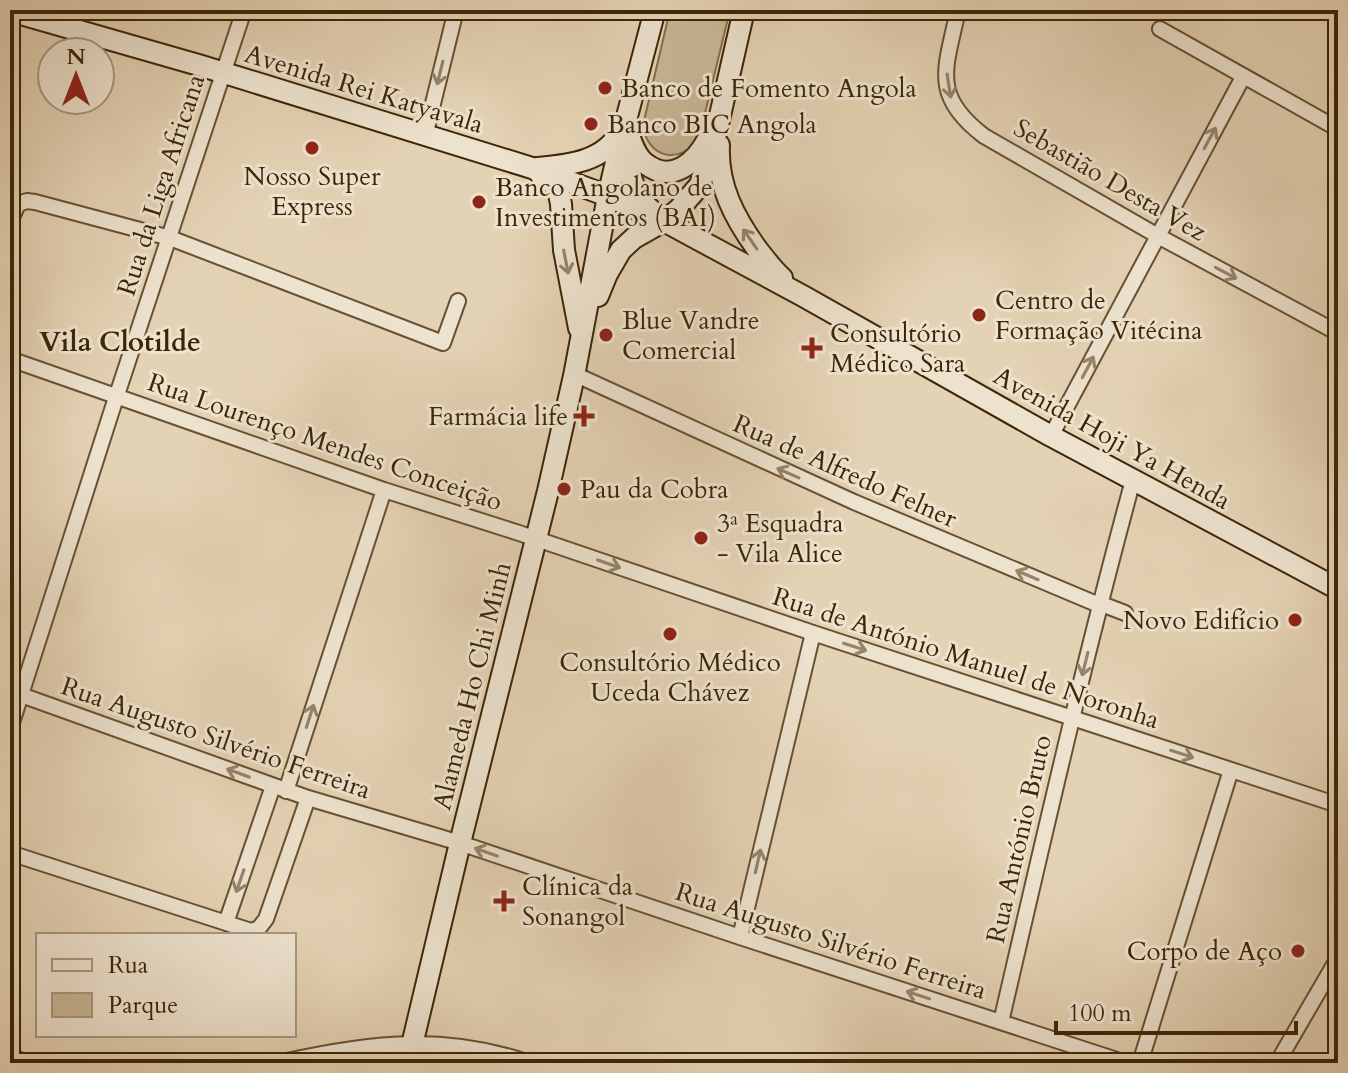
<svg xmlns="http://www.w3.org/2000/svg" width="1348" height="1073" font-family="Cardo,serif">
<rect width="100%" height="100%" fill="#e4d2b4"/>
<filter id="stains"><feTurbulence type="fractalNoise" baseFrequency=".0025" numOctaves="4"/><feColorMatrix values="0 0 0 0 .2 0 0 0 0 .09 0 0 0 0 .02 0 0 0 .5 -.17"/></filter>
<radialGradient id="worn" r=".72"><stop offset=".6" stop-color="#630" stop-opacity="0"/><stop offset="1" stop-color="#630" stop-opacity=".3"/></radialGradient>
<path fill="#c8b596" stroke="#826e4e" stroke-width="2" d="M670,10H730L699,138C680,166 647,158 643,125Z"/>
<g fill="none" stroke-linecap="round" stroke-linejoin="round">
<g stroke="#675131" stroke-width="18">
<path id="minor" d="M958,10C946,68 930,95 984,136L1158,236L1338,333
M1160,29L1338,129
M425,136L456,10
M10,222L18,204L27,201L35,202L170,238L443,343L458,301
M10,359L384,490L519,533L813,633L1338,805
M574,376L583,378L854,502L1099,605
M1051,436L1243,77
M1099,603L1125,613
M10,691L308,798L460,843L740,937L1126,1063
M10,729L111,413L244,10
M286,791L384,490
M10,853L251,931L259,928L266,919L308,798
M226,923L273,786
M740,937L813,633
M1001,1022C1043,841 1084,660 1133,480
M10,1055L25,1063
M1140,1063L1231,770
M1277,1063L1338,958"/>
</g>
<g stroke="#675131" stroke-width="22">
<path id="tertiary" d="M287,1063C369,1045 441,1036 523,1063"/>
</g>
<g stroke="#3d2605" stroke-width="24">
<path id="secondary" d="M10,11L202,66L532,168L608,196L664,221L803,296L1051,436L1338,589
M625,124C630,137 634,156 646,164C672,184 696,162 708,139
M626,140C628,167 630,194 653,212
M719,145C717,185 734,217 757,249C765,259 772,269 782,278
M537,168C569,165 604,162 621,131
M540,174L553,183L559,194L561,204L564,250L579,328
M598,296L607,274L621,250L634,238L664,221L679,209L700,185L714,142L744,10
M403,1063L412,1045L460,843L548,491L574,376L608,196L625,124L655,10"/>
</g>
<use href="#minor" stroke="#ede2ce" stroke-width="14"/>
<use href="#tertiary" stroke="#ede2ce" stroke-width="18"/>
<use href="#secondary" stroke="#ede2ce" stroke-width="20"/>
</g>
<defs><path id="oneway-shaft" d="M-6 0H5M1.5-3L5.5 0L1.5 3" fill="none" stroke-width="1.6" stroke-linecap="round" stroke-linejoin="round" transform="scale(2)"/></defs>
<g stroke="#95846a">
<use href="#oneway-shaft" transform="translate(440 73) rotate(104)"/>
<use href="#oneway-shaft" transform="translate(949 86) rotate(81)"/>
<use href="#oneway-shaft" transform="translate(1210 138) rotate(-61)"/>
<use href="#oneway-shaft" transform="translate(750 239) rotate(-125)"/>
<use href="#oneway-shaft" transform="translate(566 262) rotate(79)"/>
<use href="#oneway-shaft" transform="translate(1226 273) rotate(28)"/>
<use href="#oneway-shaft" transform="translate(1088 367) rotate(-62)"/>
<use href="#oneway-shaft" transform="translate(788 473) rotate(-156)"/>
<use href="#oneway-shaft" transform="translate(609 564) rotate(19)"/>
<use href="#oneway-shaft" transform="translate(1027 575) rotate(-157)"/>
<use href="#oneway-shaft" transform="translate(855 647) rotate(18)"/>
<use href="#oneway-shaft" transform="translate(1085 664) rotate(104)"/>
<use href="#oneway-shaft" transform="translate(310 716) rotate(-72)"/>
<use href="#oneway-shaft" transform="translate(1182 754) rotate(18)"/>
<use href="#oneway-shaft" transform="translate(238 773) rotate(-160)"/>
<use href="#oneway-shaft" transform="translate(486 852) rotate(-161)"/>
<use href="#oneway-shaft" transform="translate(758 861) rotate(-77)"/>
<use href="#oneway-shaft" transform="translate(240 881) rotate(109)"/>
<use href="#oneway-shaft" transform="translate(918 995) rotate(-162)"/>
</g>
<g fill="#8f2418" stroke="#ede2ce" stroke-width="3">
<circle cx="605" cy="88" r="8"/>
<circle cx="591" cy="124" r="8"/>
<circle cx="312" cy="148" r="8"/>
<circle cx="479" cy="202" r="8"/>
<circle cx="979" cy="315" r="8"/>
<circle cx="606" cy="335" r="8"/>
<path d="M808 336h8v8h8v8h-8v8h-8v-8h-8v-8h8z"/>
<path d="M580 404h8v8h8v8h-8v8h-8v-8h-8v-8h8z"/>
<circle cx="564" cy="489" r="8"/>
<circle cx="701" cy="538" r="8"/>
<circle cx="1295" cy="620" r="8"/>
<circle cx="670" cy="634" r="8"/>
<path d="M500 889h8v8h8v8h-8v8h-8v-8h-8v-8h8z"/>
<circle cx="1298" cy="951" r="8"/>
</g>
<g text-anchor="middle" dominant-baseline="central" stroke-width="6" stroke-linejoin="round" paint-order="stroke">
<g font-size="26" fill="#3d2605" stroke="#ede2ce" text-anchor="start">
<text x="621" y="88">Banco de Fomento Angola</text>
<text x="607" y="124">Banco BIC Angola</text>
<text x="312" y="176" text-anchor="middle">Nosso Super<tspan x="312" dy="30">Express</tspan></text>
<text x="495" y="187">Banco Angolano de<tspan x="495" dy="30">Investimentos (BAI)</tspan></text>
<text x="995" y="300">Centro de<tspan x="995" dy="30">Formação Vitécina</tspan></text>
<text x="622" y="320">Blue Vandre<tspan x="622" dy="30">Comercial</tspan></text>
<text x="830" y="333">Consultório<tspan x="830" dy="30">Médico Sara</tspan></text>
<text x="568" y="416" text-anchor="end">Farmácia life</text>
<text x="580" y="489">Pau da Cobra</text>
<text x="717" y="523">3ª Esquadra<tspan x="717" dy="30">- Vila Alice</tspan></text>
<text x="1279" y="620" text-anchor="end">Novo Edifício</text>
<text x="670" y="662" text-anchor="middle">Consultório Médico<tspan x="670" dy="30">Uceda Chávez</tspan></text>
<text x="522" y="886">Clínica da<tspan x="522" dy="30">Sonangol</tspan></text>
<text x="1282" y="951" text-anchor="end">Corpo de Aço</text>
</g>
<g font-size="26" fill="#3d2605" stroke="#ede2ce">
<text transform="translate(364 89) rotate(17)">Avenida Rei Katyavala</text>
<text transform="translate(1110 180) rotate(30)">Sebastião Desta Vez</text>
<text transform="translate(161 185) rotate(-72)">Rua da Liga Africana</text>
<text transform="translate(1112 438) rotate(29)">Avenida Hoji Ya Henda</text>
<text transform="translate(325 442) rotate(19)">Rua Lourenço Mendes Conceição</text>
<text transform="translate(845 471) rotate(24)">Rua de Alfredo Felner</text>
<text transform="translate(966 658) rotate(18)">Rua de António Manuel de Noronha</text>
<text transform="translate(472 686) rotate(-76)">Alameda Ho Chi Minh</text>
<text transform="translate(216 738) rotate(19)">Rua Augusto Silvério Ferreira</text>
<text transform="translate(1019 839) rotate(-77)">Rua António Bruto</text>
<text transform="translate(831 941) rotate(18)">Rua Augusto Silvério Ferreira</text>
</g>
<g font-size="28" font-weight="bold" fill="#3d2605" stroke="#ede2ce">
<text x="120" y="342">Vila Clotilde</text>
</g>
</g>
<rect width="1348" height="1073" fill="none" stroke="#e4d2b4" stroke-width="40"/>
<rect x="12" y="12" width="1324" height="1049" fill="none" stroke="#3d2605" stroke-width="4"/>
<rect x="20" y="20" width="1308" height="1033" fill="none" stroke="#3d2605" stroke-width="2"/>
<rect x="36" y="933" width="260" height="104" fill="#ede2ce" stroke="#a7977e" stroke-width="2"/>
<rect x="52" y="959" width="40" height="12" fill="#ede2ce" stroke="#a7977e" stroke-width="2"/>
<text x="108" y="973" font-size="24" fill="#3d2605">Rua</text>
<rect x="52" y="993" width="40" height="24" fill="#c8b596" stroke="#a7977e" stroke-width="2"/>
<text x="108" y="1013" font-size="24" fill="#3d2605">Parque</text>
<g transform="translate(76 76)"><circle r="38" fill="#ede2ce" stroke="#a7977e" stroke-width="2"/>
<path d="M0-6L14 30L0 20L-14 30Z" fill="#8f2418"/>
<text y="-12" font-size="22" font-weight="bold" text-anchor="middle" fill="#3d2605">N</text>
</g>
<path d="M1056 1021v12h240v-12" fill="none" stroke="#3d2605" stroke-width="4"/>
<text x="1068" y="1021" font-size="24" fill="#3d2605" stroke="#ede2ce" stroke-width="6" paint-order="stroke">100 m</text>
<rect width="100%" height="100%" filter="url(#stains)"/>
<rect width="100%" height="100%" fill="url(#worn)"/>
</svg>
